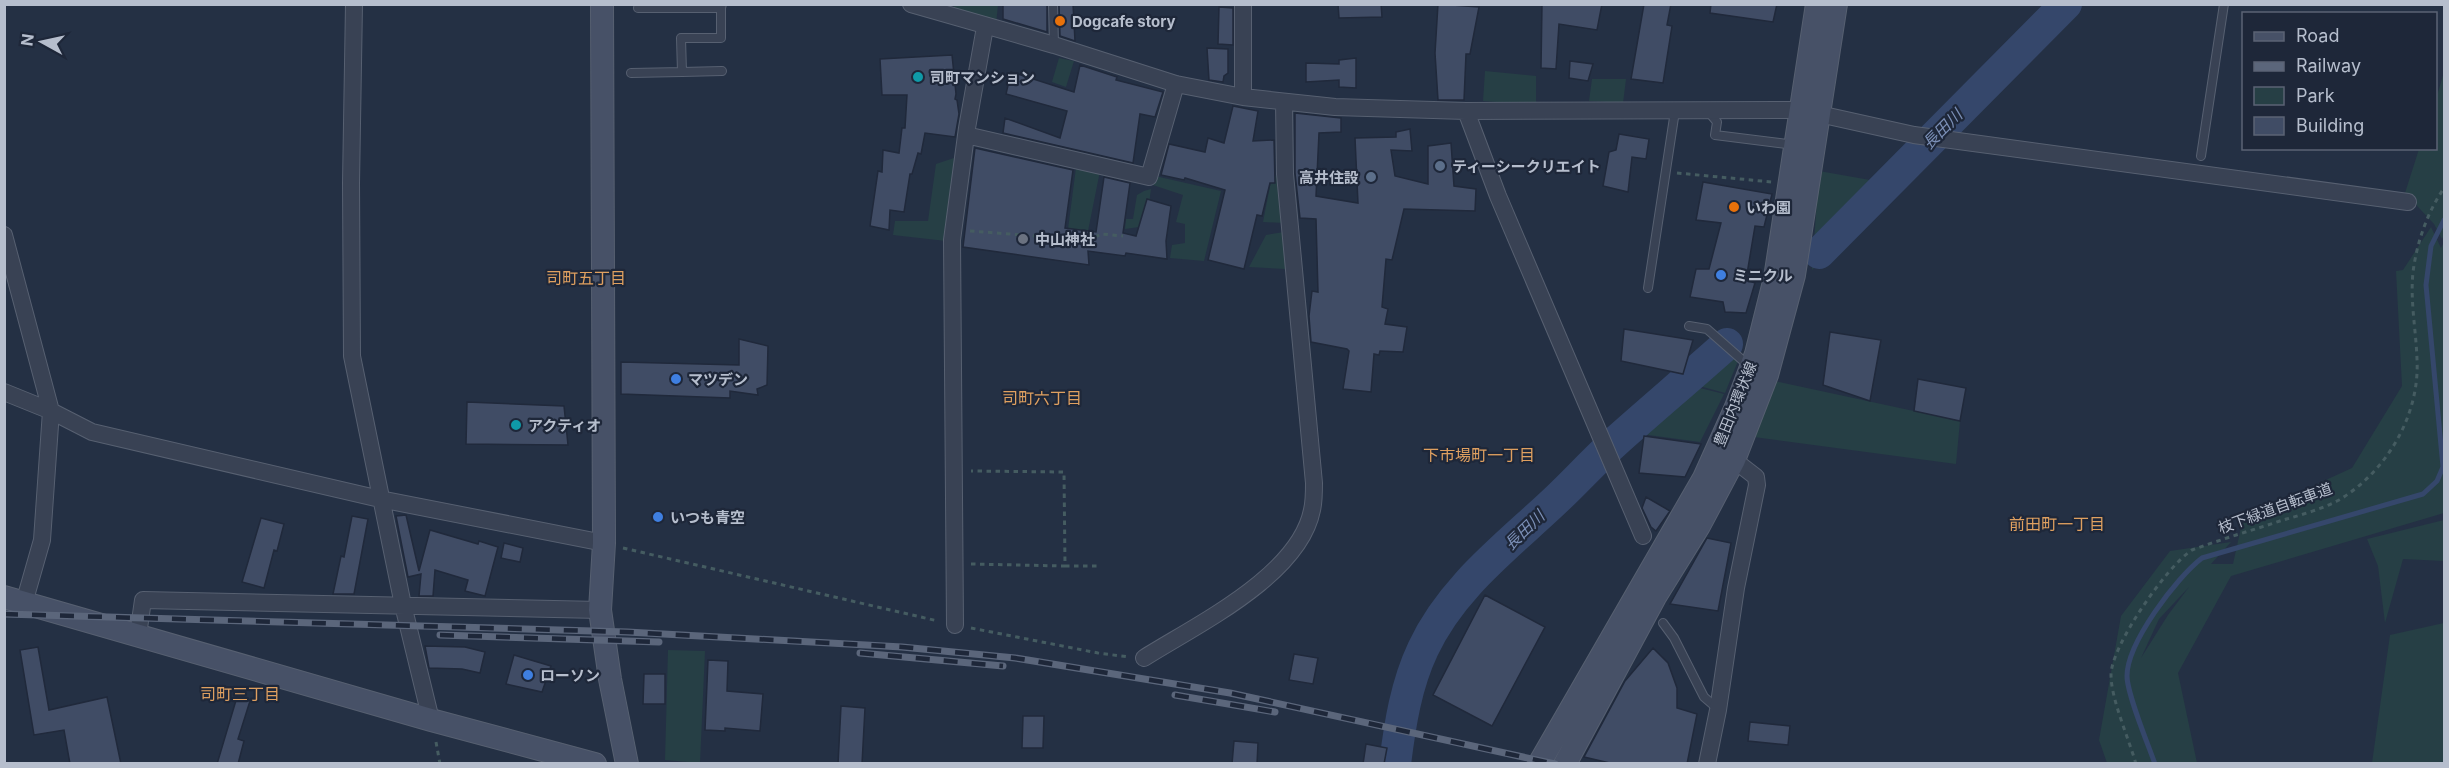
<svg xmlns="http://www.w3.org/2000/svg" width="2449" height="768" font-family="Inter,'Noto Sans JP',sans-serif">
<rect width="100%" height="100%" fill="#243044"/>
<path fill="#263f45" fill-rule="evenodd" d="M954,5H998L996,24L954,11Z
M1059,58L1074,61L1066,87L1052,82Z
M1485,71L1536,76V105L1483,101Z
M2444,72V235L2442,239L2434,224L2405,193L2419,149L2436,148V99Z
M1592,79H1626L1623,103L1589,101Z
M1919,138L1937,144L1812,270L1819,171L1870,180Z
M954,158L946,241L893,235L895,221H928L936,164Z
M1077,160L1101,166L1088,231L1068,229Z
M1280,175L1284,223L1263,222L1272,176Z
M1155,176L1221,191L1204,261L1170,258L1172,245L1185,243V224L1176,222L1183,195L1150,184Z
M1151,189L1146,226L1125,229L1126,219H1133L1137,195L1144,191Z
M2431,227L2441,248L2444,242V513L2231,576L2178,673L2197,763H2107L2099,740L2121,616L2170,551L2231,542L2211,564H2233L2243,518L2352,468L2402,386L2396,271L2403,270ZM2189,587L2168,615L2141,658L2159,619Z
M1284,232L1286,269L1249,267L1266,235Z
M1726,353L1738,361L1725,393L1692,384Z
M1774,381L1960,421L1956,464L1754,437Z
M1688,385L1724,394L1700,442L1641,434Z
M2444,520V561L2403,559L2385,623L2378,566L2367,539Z
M2444,623V763H2372L2390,635Z
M668,650L705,651L700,763L665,760Z"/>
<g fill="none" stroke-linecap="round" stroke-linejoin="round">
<path stroke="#35476b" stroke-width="5" d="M2155,764C2148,744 2127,694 2127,676C2127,643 2176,578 2202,558L2423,494L2437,481L2443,467L2426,285L2431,246L2444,220"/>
<path stroke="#35476b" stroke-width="32" d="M1819,253L2066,4
M1395,764C1400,724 1406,685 1423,649C1452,586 1510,544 1559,497C1577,480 1595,460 1614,443C1651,410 1690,377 1727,344"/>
</g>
<path fill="#404c65" stroke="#20293b" stroke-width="1.5" d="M1003,4H1047V32L1003,19Z
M1059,4H1073L1075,41L1060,36Z
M1338,4H1381L1382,17L1339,18Z
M1438,4L1479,7L1470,54H1466L1464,100H1438L1435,53Z
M1542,4H1602L1597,30L1559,24L1556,69L1541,68Z
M1644,4H1671L1667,25L1672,26L1663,83L1631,79Z
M1711,4H1777L1773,22L1710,13Z
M1219,7L1233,8V45L1218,44Z
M1207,48L1228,49V73L1224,76L1223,82L1209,80Z
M952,55L956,94L955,99L957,100L959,114L955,137L925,133L921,154L918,153L912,174H910L904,212L890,210L889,230L870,226L878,171L882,172L883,150L899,153L902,128H905L907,95H882L880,59Z
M1356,58V88L1339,87V80L1306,82V63L1339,64V60Z
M1570,61L1593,64L1588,81L1569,78Z
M1080,65L1117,77L1116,80L1163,92L1155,117L1140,114L1133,163L1003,133L1005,118L1060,138L1067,111L1006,94L1011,72L1074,92Z
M1233,106L1258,111L1253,141L1274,140L1275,183H1270L1262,216L1257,215L1244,269L1208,260L1225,190L1185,178L1184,180L1161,175L1169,144L1205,152L1208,138L1224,143Z
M1295,113L1341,118V132L1319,133L1316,196L1358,203L1355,138L1396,137V132L1410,129L1412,151L1391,150L1395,176L1428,184V146L1451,143L1454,186L1476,189L1475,211L1404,209L1392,260L1386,259L1382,307L1388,309L1385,324L1407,327L1403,352L1380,351L1379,355L1374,354L1371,392L1343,389L1349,351L1347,349L1311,342L1309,316L1312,291L1318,292L1316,219L1300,218L1295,173Z
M1619,134L1649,139L1646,159L1632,157L1628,192L1603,186L1609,152L1616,150Z
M975,148L1073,170L1065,228L1096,232L1104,177L1130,183L1123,233L1136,236L1147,199L1171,206L1166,241L1167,259L1126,253L1125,256L1088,251L1089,265L963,247Z
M1703,182L1772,194L1764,227L1755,226L1746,280L1755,283L1746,313L1725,312L1723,302L1690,297L1696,269H1709L1721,223L1696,220Z
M1624,329L1693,340L1683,374L1621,361Z
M1830,332L1881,340L1870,401L1823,385Z
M739,339L768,346L767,385L757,389L758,395L730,391V398L621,394V362L739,365Z
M1918,379L1966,388L1960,421L1914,411Z
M467,402L564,406L568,445L466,444Z
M1644,436L1701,444L1685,477L1639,473Z
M1646,497L1670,511L1656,531L1651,527L1642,508Z
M406,515L419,571L430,530L478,544L479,541L498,547L485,596L465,591L468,580L435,570L433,596H419L421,574L408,577L396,516Z
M352,516L368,519L354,594H333L341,556L344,557Z
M261,518L284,524L277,551L274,550L264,588L242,582Z
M1707,538L1731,543L1718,611L1670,604Z
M504,543L523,548L520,562L501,558Z
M1485,595L1545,627L1492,726L1433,695Z
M425,646L465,647L485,652L480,673L462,669L429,668Z
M38,647L49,710L107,697L121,764H70L64,730L34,735L20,650Z
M1653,648L1668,663L1677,688V708L1697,714L1687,764H1614L1584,757L1625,681Z
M1294,654L1318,658L1313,684L1289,680Z
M514,655L551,666L542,692L506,684Z
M708,660L728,661L727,691L763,694L760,731L725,728V731L705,730Z
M644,674H665V704H643Z
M237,697L250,701L238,739L244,741L238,764H217Z
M841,706L865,708L862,764H838Z
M1023,716H1044L1043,748H1022Z
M1750,722L1790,726L1788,745L1748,741Z
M1234,741L1258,743L1257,764H1232Z
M1366,744L1387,748L1384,764H1363Z"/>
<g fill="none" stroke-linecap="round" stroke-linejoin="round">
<g stroke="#576071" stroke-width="10">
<path id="lane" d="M1053,4L1054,45
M638,8H721L722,4
M721,8V38H681L682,72L722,71
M631,73L682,72
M1708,111L1717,122L1715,135L1795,145
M2201,156L2224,4
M1648,288L1675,111
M1689,326L1707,329L1749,366
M1663,623L1674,638L1704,697L1718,709"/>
</g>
<g stroke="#576071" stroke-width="18">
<path id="street" d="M354,4L351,183L352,356L403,605L431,720
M911,4L1054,45L1176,84L1243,97L1335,107L1466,111L1801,110L1914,135L2408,202
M1243,4V97
M1466,111L1498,196L1643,536
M966,135L1149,177L1176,84
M4,235L51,411L42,540L24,603
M4,392L51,411L92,432L380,499L604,543
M955,625L952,240L967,128L985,27
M138,635L143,600L600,610
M1144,658C1196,625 1299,576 1312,510C1314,502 1314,492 1314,483L1285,174L1284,102
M1707,764L1718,710L1736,588L1757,485L1756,477L1734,460"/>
</g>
<g stroke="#576071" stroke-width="24">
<path id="secondary" d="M602,4L604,543L600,610L610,679L627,764
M4,597L431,720L595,764
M1539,764L1704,478L1736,407L1756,354L1775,278L1817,4
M1565,764L1655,597L1699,526L1734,460L1767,375L1794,275L1836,4"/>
</g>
<path stroke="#455c61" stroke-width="3" stroke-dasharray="4.5 4.5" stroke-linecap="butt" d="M1677,173L1772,182
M970,231L1088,240L1102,234L1123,236
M623,548L938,621
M971,564L1065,566L1064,472L971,471
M1065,566H1100
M971,628L1098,653L1129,657
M436,742L440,764
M2136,764C2129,739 2111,699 2111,675C2111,646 2167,566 2192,550C2222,539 2253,530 2283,520C2301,515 2322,509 2339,500C2387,471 2420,415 2417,359C2416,330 2410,301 2413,272C2417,242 2427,213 2444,188"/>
<use href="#lane" stroke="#394254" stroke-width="8"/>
<use href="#street" stroke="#394254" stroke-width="16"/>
<use href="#secondary" stroke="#475167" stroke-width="22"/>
<g stroke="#5b667b" stroke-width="7">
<path id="rail" d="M4,614L627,632L902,647L1015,658L1230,693L1555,764
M440,635L659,642
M860,653L1003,666
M1175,695L1275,712"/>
</g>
<use href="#rail" stroke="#1e2739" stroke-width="4.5" stroke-dasharray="14" stroke-linecap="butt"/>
</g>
<g fill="#e8710a" stroke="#1e2739" stroke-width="2">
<circle cx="1060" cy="21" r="6"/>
<circle cx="1734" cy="207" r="6"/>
</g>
<g fill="#0f9aa8" stroke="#1e2739" stroke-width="2">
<circle cx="918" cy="77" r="6"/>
<circle cx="516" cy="425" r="6"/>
</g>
<g fill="#5c6f8a" stroke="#1e2739" stroke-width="2">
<circle cx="1440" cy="166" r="6"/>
<circle cx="1371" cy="177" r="6"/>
</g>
<circle fill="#6b7280" stroke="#1e2739" stroke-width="2" cx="1023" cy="239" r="6"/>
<g fill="#3f7fe0" stroke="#1e2739" stroke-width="2">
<circle cx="1721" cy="275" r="6"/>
<circle cx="676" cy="379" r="6"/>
<circle cx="658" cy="517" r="6"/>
<circle cx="528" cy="675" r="6"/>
</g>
<g text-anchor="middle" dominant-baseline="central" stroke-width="4.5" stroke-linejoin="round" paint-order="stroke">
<g font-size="15" font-weight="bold" fill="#b6becd" stroke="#1e2739" text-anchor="start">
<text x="1072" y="21">Dogcafe story</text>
<text x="930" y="77">司町マンション</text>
<text x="1452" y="166">ティーシークリエイト</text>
<text x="1359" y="177" text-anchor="end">高井住設</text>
<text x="1746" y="207">いわ園</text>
<text x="1035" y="239">中山神社</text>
<text x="1733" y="275">ミニクル</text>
<text x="688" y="379">マツデン</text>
<text x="528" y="425">アクティオ</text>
<text x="670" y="517">いつも青空</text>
<text x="540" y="675">ローソン</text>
</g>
<g font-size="15" fill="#b6becd" stroke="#1e2739">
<text transform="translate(1735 404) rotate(-68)">豊田内環状線</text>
<text transform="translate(2275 508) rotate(-20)">枝下緑道自転車道</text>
</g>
<g font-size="16" font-style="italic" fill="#7c90b7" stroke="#1e2739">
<text transform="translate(1942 129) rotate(-45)">長田川</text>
<text transform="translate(1524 530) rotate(-44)">長田川</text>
</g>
<g font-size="16" fill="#dfa060" stroke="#1e2739">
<text x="586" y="278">司町五丁目</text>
<text x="1042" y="398">司町六丁目</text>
<text x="1479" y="455">下市場町一丁目</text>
<text x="2057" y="524">前田町一丁目</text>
<text x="240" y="694">司町三丁目</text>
</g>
</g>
<rect width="2449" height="768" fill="none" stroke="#b6becd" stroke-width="12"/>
<rect x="2242" y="12" width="195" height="138" fill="#1e2739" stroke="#5b6374" stroke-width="1.5"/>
<rect x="2254" y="32" width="30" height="9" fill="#475167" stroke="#5b6374" stroke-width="1.5"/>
<text x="2296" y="42" font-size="18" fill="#b6becd">Road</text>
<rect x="2254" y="62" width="30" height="9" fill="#5b667b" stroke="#5b6374" stroke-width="1.5"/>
<text x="2296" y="72" font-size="18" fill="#b6becd">Railway</text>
<rect x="2254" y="87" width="30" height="18" fill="#263f45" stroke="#5b6374" stroke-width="1.5"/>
<text x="2296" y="102" font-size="18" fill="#b6becd">Park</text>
<rect x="2254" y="117" width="30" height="18" fill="#404c65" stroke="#5b6374" stroke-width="1.5"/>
<text x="2296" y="132" font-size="18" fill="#b6becd">Building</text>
<g transform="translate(42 42) rotate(278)" stroke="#1e2739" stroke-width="4.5" paint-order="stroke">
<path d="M0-4.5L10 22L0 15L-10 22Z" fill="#b6becd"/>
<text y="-9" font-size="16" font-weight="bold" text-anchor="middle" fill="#b6becd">N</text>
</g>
</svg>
